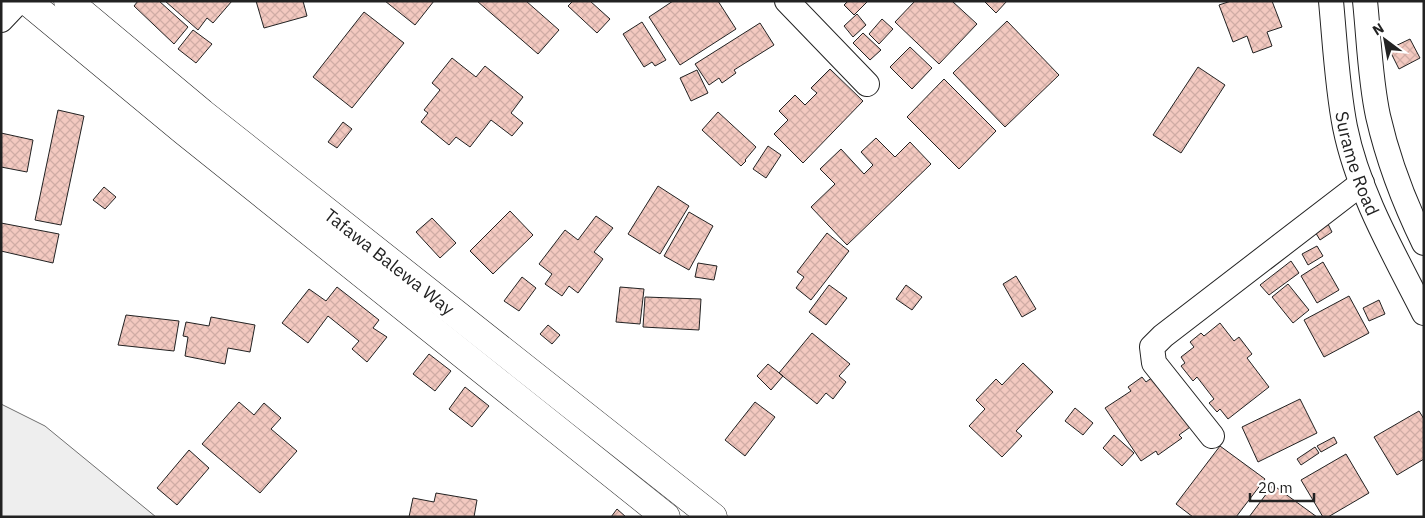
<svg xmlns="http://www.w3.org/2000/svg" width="1425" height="518" viewBox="0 0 1425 518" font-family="'IBM Plex Sans',sans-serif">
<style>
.green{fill:#eee;stroke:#6f6f6f}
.building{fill:url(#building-cross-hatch);stroke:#222}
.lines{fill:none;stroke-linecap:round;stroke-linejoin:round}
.minor-casing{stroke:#222;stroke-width:26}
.major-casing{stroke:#222;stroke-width:29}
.minor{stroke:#fff;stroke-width:24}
.major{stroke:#fff;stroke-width:28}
.labels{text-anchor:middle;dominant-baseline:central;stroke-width:4;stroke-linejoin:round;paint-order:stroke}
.street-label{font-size:18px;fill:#222;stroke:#fff}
</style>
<defs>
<pattern id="building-cross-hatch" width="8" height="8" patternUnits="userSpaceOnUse" patternTransform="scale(1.25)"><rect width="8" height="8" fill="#f3c9c0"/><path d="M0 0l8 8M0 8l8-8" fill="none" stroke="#d0aca5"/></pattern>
</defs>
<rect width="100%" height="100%" fill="#fff"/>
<!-- green -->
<path class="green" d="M 1,404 L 45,426 L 156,517 L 1,517 Z"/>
<!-- building -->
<path class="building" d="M 138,1 L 159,1 L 188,27 L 174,44 L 134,6 Z
M 165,1 L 232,1 L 213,23 L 207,18 L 198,30 Z
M 256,1 L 303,1 L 307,16 L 264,28 Z
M 385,1 L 434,1 L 415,25 Z
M 477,1 L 526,1 L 559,30 L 538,54 Z
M 573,1 L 590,1 L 610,19 L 597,33 L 568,6 Z
M 673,1 L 718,1 L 736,29 L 680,65 L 649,17 Z
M 848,1 L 868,1 L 854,15 L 844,5 Z
M 915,1 L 952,1 L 977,24 L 939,64 L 895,22 Z
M 984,1 L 1007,1 L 996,13 Z
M 1231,1 L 1272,1 L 1282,27 L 1267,32 L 1272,46 L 1253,53 L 1247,36 L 1233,42 L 1219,5 Z
M 364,12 L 404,43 L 352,108 L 313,77 Z
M 857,14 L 866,25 L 853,37 L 844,26 Z
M 882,19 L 893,29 L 879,44 L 869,34 Z
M 1007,21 L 1059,75 L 1005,127 L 953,73 Z
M 642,22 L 666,60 L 655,66 L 652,62 L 644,67 L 623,34 Z
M 760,23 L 774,45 L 734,70 L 736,73 L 722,83 L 719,78 L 709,85 L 695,64 Z
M 193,30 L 212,44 L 196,63 L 178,49 Z
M 863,33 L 881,50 L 870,60 L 853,43 Z
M 1410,39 L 1420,58 L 1399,69 L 1389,49 Z
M 910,47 L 932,68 L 912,89 L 890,67 Z
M 452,58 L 476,77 L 485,66 L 523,97 L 511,113 L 523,123 L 512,136 L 491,120 L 470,147 L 456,137 L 449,145 L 421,122 L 428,113 L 424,110 L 440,90 L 432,83 Z
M 1198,67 L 1225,85 L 1181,153 L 1153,135 Z
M 830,69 L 863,101 L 803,163 L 774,134 L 788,120 L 779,111 L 795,95 L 805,105 L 817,93 L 811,88 Z
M 697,70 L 708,93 L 691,101 L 680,78 Z
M 944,79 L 996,131 L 959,169 L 907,117 Z
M 58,110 L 84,116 L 61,225 L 35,220 Z
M 718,112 L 756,147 L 745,160 L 746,161 L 741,166 L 702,130 Z
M 343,122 L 352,129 L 337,148 L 328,142 Z
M 1,133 L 33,140 L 27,172 L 1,167 Z
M 876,138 L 895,157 L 910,142 L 931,164 L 847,245 L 811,207 L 835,184 L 820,169 L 841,149 L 864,174 L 873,165 L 861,152 Z
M 768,146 L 781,155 L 766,178 L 753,169 Z
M 658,186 L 689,206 L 660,254 L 628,234 Z
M 104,187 L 116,197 L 105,209 L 93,200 Z
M 510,211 L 533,235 L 493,274 L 470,251 Z
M 689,212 L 713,226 L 689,270 L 664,256 Z
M 596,216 L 613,228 L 594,252 L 603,259 L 578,293 L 569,286 L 562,296 L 545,284 L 552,274 L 539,264 L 565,230 L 578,240 Z
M 432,218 L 456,243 L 440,258 L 416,232 Z
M 1327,222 L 1332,232 L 1320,240 L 1314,230 Z
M 1,223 L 59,234 L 53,263 L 1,251 Z
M 827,233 L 849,251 L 811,300 L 796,288 L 804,277 L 797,272 Z
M 1317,246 L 1323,256 L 1308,265 L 1302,254 Z
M 1291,261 L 1299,273 L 1269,295 L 1260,285 Z
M 1323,262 L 1339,290 L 1317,303 L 1301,276 Z
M 698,263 L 717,266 L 714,280 L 695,277 Z
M 1016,276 L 1036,309 L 1022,317 L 1003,284 Z
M 522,277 L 536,288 L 519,311 L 504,301 Z
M 1288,284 L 1309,310 L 1293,323 L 1272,297 Z
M 829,285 L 847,298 L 826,325 L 809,312 Z
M 906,285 L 922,297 L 912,310 L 896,299 Z
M 337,287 L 379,320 L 373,328 L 387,337 L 367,362 L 352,349 L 359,341 L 328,316 L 308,343 L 282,323 L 309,289 L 326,301 Z
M 620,287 L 644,289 L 640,324 L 616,322 Z
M 1349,296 L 1369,333 L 1324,357 L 1304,320 Z
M 645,297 L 701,299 L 699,330 L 643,327 Z
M 1379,300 L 1385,314 L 1369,321 L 1363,308 Z
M 126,315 L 179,321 L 174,351 L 118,345 Z
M 211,317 L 255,325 L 250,352 L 228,348 L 225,364 L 185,356 L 188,337 L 183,336 L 186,322 L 209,326 Z
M 1220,323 L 1234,341 L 1239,337 L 1252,354 L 1247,358 L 1269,387 L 1228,419 L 1220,409 L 1217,412 L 1209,403 L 1214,399 L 1197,377 L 1193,381 L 1181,366 L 1185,363 L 1181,357 L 1194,347 L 1190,342 L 1201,333 L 1204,336 Z
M 548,325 L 560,335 L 552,344 L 540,334 Z
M 812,333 L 850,364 L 839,376 L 846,382 L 833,399 L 826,393 L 817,404 L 779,373 Z
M 429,354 L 451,371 L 435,391 L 413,374 Z
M 1023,363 L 1053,392 L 1016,431 L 1022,436 L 1002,457 L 969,426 L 985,409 L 976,400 L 996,379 L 1002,385 Z
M 768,364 L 783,376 L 771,390 L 757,376 Z
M 1157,374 L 1193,425 L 1179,435 L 1182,438 L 1158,455 L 1156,451 L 1141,461 L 1105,408 L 1131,391 L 1128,387 L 1142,377 L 1146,382 Z
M 465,387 L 489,406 L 472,427 L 449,409 Z
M 1300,399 L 1317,433 L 1258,462 L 1242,427 Z
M 239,402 L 254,415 L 264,403 L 281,418 L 271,429 L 297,451 L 260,493 L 202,444 Z
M 755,402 L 775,417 L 745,456 L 725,440 Z
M 1075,408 L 1093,423 L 1083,435 L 1065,421 Z
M 1419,411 L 1424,419 L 1424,459 L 1397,475 L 1374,437 Z
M 1114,435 L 1134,453 L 1122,466 L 1103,448 Z
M 1334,437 L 1337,443 L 1321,452 L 1317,446 Z
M 1220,446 L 1265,479 L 1236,517 L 1193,517 L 1176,504 Z
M 1315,447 L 1319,453 L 1301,465 L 1297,459 Z
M 189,450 L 209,468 L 177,505 L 157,488 Z
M 1346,454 L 1369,493 L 1328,517 L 1323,517 L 1301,480 Z
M 1273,485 L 1317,517 L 1249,517 Z
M 436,493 L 477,500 L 474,517 L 409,517 L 413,498 L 434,502 Z
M 617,509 L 626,517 L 611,517 Z"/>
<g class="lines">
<defs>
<g id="minor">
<path d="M 787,1 L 867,84"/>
<path id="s1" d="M 1331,1 C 1335,43 1337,86 1345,127 C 1358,192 1394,254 1424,313"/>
<path d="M 1365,1 C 1369,39 1370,79 1378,116 C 1388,160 1404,202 1424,243"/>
<path d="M 1,20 L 19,1"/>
<path d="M 1212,436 L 1154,363 L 1152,347 L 1163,336 L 1362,183"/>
</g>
<g id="major">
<path d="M 27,1 L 184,131 L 666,517"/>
<path id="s2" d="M 68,1 L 202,113 L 713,517"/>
</g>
</defs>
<!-- minor casing -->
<use href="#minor" class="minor-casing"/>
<!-- major casing -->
<use href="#major" class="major-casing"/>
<!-- minor -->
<use href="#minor" class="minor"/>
<!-- major -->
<use href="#major" class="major"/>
</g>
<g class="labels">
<!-- street labels -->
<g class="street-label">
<text stroke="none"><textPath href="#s1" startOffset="165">Surame Road</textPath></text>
<text stroke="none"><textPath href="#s2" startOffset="414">Tafawa Balewa Way</textPath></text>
</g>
</g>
<!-- border -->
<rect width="1425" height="518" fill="none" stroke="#222222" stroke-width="5"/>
<!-- north arrow -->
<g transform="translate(1385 40) rotate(328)" stroke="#ffffff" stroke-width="4" paint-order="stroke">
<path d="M0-4L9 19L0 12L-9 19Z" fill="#222222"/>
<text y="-8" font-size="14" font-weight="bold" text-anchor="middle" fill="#222222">N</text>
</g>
<!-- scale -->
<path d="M1250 493v8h64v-8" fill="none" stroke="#222222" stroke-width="2.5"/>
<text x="1258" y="493" font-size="15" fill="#222222" stroke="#ffffff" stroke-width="4" paint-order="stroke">20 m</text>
</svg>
